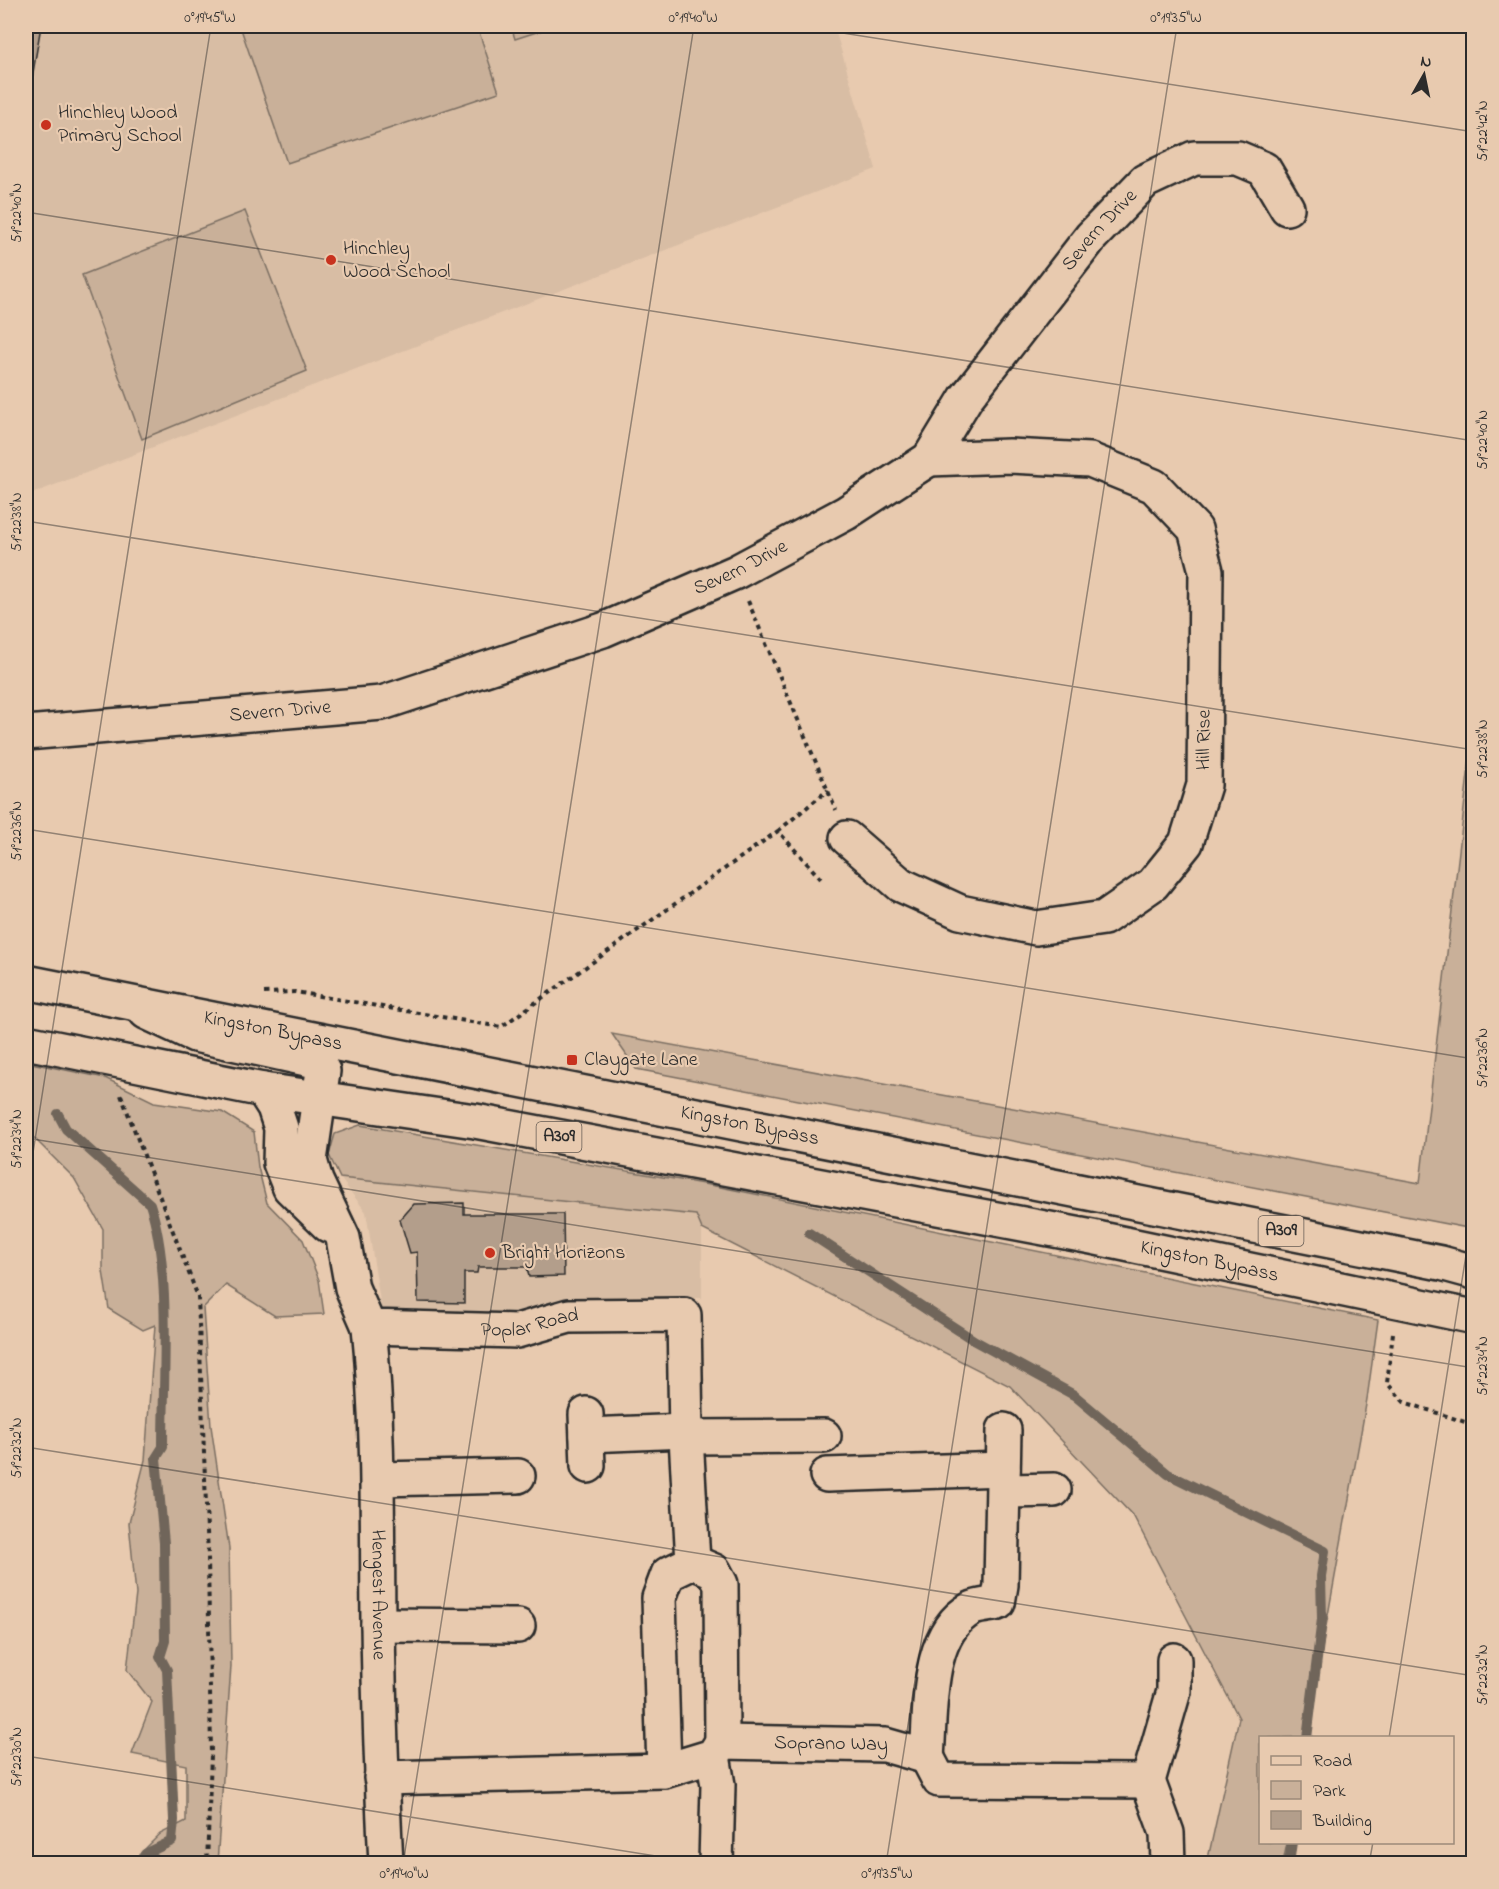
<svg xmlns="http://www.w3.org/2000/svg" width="1499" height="1889" viewBox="0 0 1499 1889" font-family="'Indie Flower',sans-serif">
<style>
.built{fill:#d8bda4}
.green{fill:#c9b099;stroke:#7a6e62;stroke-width:1.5}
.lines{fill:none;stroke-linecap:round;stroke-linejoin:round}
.stream{stroke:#6f655a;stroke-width:10}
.building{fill:#b39e8b;stroke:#2b2b2b;stroke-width:1.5}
.minor-casing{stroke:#2b2b2b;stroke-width:38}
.highway-casing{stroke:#2b2b2b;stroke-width:38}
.path{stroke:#2b2b2b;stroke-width:4;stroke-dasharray:4.5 4.5;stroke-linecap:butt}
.minor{stroke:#e8caaf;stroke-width:33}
.highway{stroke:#e8caaf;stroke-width:33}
.ticks{fill:none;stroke:#2b2b2b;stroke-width:1.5;stroke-opacity:0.45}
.poi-dot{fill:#c8321e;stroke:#e8caaf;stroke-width:2}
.labels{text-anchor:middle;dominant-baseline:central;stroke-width:4.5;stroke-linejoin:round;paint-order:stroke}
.shield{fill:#e8caaf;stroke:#645b53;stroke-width:1.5}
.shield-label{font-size:18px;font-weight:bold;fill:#2b2b2b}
.poi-label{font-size:20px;fill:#2b2b2b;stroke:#e8caaf;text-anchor:start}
.street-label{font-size:20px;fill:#2b2b2b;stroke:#e8caaf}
.neatline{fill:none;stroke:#2b2b2b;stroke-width:2}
.ticks-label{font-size:15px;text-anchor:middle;fill:#2b2b2b}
</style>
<rect width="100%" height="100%" fill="#e8caaf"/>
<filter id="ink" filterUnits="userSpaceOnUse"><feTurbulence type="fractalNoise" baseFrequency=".0167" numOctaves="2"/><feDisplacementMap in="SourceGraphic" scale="12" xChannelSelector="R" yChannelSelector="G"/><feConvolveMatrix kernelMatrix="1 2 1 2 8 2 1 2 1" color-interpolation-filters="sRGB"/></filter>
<g filter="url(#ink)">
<!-- built -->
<path class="built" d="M 26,26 L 834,26 L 876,169 L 26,496 Z
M 340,1178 L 696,1215 L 702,1229 L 702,1298 L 571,1298 L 522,1313 L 382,1314 L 366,1212 Z"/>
<!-- green -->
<path class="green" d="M 240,26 L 477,26 L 499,92 L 287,163 Z
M 511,26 L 555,26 L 515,39 Z
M 245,211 L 307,371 L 142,439 L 82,275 Z
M 1473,732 L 1473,1229 L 636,1069 L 612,1034 L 1420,1183 Z
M 26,1062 L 105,1078 L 154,1102 L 222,1112 L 254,1132 L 258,1167 L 267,1203 L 303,1240 L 319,1280 L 324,1314 L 275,1316 L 226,1285 L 203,1308 L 211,1426 L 229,1548 L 231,1666 L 217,1863 L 138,1863 L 136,1858 L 160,1834 L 186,1821 L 186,1765 L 132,1754 L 152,1702 L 127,1670 L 136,1594 L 129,1523 L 145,1460 L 155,1325 L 143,1330 L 109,1309 L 103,1271 L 103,1229 L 74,1178 L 26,1130 Z
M 360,1125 L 715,1186 L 1378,1320 L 1367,1399 L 1306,1737 L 1260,1738 L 1260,1842 L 1287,1843 L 1283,1863 L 1207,1863 L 1239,1718 L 1134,1517 L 1010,1386 L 702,1229 L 696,1215 L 340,1178 L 329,1155 L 335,1134 Z"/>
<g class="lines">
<!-- stream -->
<path class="stream" d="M 58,1114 L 66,1129 L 150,1204 C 172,1271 163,1375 163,1447 L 156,1458 L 164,1543 L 165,1641 L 160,1657 L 167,1670 L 174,1820 L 172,1841 L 145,1854 L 143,1864
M 809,1233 L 975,1341 L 1074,1395 L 1168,1474 L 1325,1551 L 1321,1576 L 1322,1619 L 1307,1738
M 1289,1864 L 1292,1842"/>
</g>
<!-- building -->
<path class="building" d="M 26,26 L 41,26 L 31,84 L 26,83 Z
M 464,1203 L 464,1214 L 563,1214 L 564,1276 L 529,1277 L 527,1267 L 478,1267 L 477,1273 L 464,1273 L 464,1303 L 418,1302 L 417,1252 L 410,1253 L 400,1220 L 414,1204 Z"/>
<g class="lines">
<defs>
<g id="minor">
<path id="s1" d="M 26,733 L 382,703 L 603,630 L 736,572 L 846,513 L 929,459 L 966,398 L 1091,237 L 1145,181 L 1194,158 L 1238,158 L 1264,169 L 1287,208"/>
<path id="s2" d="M 847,838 L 901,885 L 960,912 L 1036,928 L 1104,918 L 1153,884 L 1186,843 L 1204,785 L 1206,571 L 1195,529 L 1154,486 L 1090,460 L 1009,456 L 929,459"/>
<path id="s3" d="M 146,1012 L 195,1035 L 316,1061 L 323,1071 L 310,1160 L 316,1181 L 343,1238 L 352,1288 L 369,1327 L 517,1331 L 569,1316 L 684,1315 L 686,1437 L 693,1562 L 668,1574 L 659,1598 L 664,1771"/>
<path d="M 263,1090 L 274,1107 L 281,1128 L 280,1163 L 290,1188 L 328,1225"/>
<path id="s4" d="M 369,1327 C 379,1425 377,1524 378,1623 C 379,1703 382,1783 386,1864"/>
<path d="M 586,1414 L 588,1466"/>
<path d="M 587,1435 L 686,1431"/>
<path d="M 686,1437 L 824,1436"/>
<path d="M 827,1475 L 1003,1469"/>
<path d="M 378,1479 L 518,1476"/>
<path d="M 1004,1491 L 1054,1490"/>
<path d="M 693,1562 L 714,1571 L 721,1584 L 722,1742"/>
<path d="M 378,1625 L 518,1626"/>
<path d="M 713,1756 L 718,1785 L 716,1864"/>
<path d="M 927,1757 L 939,1780 L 1148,1781 L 1174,1691 L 1174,1660"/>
<path id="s5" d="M 381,1778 L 664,1771 L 713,1756 L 722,1742 L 885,1745 L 927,1757 C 931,1712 925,1634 971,1609 C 979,1605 990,1605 998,1603 L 1001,1585 L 1004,1430"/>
<path d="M 1148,1781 L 1167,1833 L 1168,1864"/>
</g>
<g id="highway">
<path id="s6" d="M 26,982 L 1441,1263 L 1474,1272"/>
<path id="s7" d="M 26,1042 L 263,1090 L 475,1121 L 1092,1237 L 1474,1317"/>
</g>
</defs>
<!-- minor casing -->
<use href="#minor" class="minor-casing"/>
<!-- highway casing -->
<use href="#highway" class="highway-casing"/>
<!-- path -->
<path class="path" d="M 748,601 L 836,810
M 778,831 L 828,790
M 264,993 L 295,992 L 501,1027 L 778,831 L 821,879
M 121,1095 L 198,1297 L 208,1557 L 211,1755 L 207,1864
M 1393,1333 L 1387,1383 L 1404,1402 L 1474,1425"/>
<!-- minor -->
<use href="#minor" class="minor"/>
<!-- highway -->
<use href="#highway" class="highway"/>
</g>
</g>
<!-- ticks -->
<path class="ticks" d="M 798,26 L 1474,132M 26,212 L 1474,441M 26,521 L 1474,750M 26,829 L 1474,1059M 26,1138 L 1474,1368M 26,1197 L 211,26M 26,1447 L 1474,1676M 1389,1738 L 1474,1205M 26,1756 L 706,1864M 403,1864 L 694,26M 886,1864 L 1177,26M 1369,1864 L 1373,1842"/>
<!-- markers -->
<g class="poi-dot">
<circle cx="46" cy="125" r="6"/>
<circle cx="331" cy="260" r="6"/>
<rect x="566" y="1054" width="12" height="12" rx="3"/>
<circle cx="490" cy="1253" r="6"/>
</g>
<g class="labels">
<!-- shield labels -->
<g class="shield">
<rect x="536.5" y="1122" width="45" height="30" rx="4.5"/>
<rect x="1258.5" y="1216" width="45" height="30" rx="4.5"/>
</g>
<g class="shield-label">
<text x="559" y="1137">A309</text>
<text x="1281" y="1231">A309</text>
</g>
<!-- poi labels -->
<g class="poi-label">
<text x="58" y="113">Hinchley Wood<tspan x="58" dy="23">Primary School</tspan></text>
<text x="343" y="249">Hinchley<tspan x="343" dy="23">Wood School</tspan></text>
<text x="584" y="1060">Claygate Lane</text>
<text x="502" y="1253">Bright Horizons</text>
</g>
<!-- street labels -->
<g class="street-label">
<text stroke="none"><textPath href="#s1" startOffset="1245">Severn Drive</textPath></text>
<text stroke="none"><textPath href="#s1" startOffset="741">Severn Drive</textPath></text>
<text stroke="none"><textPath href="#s1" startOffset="255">Severn Drive</textPath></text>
<text stroke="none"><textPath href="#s2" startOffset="501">Hill Rise</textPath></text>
<text stroke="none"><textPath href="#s6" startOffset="252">Kingston Bypass</textPath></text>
<text stroke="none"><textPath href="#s6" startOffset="738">Kingston Bypass</textPath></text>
<text stroke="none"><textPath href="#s7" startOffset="1204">Kingston Bypass</textPath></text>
<text stroke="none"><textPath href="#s3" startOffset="620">Poplar Road</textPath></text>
<text stroke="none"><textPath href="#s4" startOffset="268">Hengest Avenue</textPath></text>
<text stroke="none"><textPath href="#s5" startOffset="460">Soprano Way</textPath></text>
</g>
</g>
<!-- margin -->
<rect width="1499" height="1889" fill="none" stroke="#e8caaf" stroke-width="66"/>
<!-- legend -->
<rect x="1259" y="1736" width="195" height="108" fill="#e8caaf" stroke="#9c8a7a" stroke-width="1.5"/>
<rect x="1271" y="1756" width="30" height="9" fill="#e8caaf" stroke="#9c8a7a" stroke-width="1.5"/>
<text x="1313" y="1766" font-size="18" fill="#2b2b2b">Road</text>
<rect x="1271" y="1781" width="30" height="18" fill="#c9b099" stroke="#9c8a7a" stroke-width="1.5"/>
<text x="1313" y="1796" font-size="18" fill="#2b2b2b">Park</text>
<rect x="1271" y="1811" width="30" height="18" fill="#b39e8b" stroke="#9c8a7a" stroke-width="1.5"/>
<text x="1313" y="1826" font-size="18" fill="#2b2b2b">Building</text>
<!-- north arrow -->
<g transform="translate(1424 75) rotate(9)" stroke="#e8caaf" stroke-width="4.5" paint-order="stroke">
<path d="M0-4.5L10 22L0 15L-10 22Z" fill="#2b2b2b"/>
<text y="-9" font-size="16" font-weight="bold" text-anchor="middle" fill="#2b2b2b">N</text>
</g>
<rect x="33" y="33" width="1433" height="1823" class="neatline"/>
<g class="ticks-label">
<text x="210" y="22">0°19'45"W</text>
<text x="693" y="22">0°19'40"W</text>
<text x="1176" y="22">0°19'35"W</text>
<text transform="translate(1482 131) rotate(-90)" y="5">51°22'42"N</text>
<text transform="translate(16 213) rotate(-90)" y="5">51°22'40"N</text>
<text transform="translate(1482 440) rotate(-90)" y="5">51°22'40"N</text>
<text transform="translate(16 522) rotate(-90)" y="5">51°22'38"N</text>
<text transform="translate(1482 749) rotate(-90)" y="5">51°22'38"N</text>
<text transform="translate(16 831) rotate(-90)" y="5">51°22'36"N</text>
<text transform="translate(1482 1058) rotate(-90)" y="5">51°22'36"N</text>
<text transform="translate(16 1139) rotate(-90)" y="5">51°22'34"N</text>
<text transform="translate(1482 1366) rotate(-90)" y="5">51°22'34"N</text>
<text transform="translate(16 1448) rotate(-90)" y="5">51°22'32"N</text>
<text transform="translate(1482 1675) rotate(-90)" y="5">51°22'32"N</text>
<text transform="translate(16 1757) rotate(-90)" y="5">51°22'30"N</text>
<text x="404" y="1878">0°19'40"W</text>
<text x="887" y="1878">0°19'35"W</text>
</g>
</svg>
